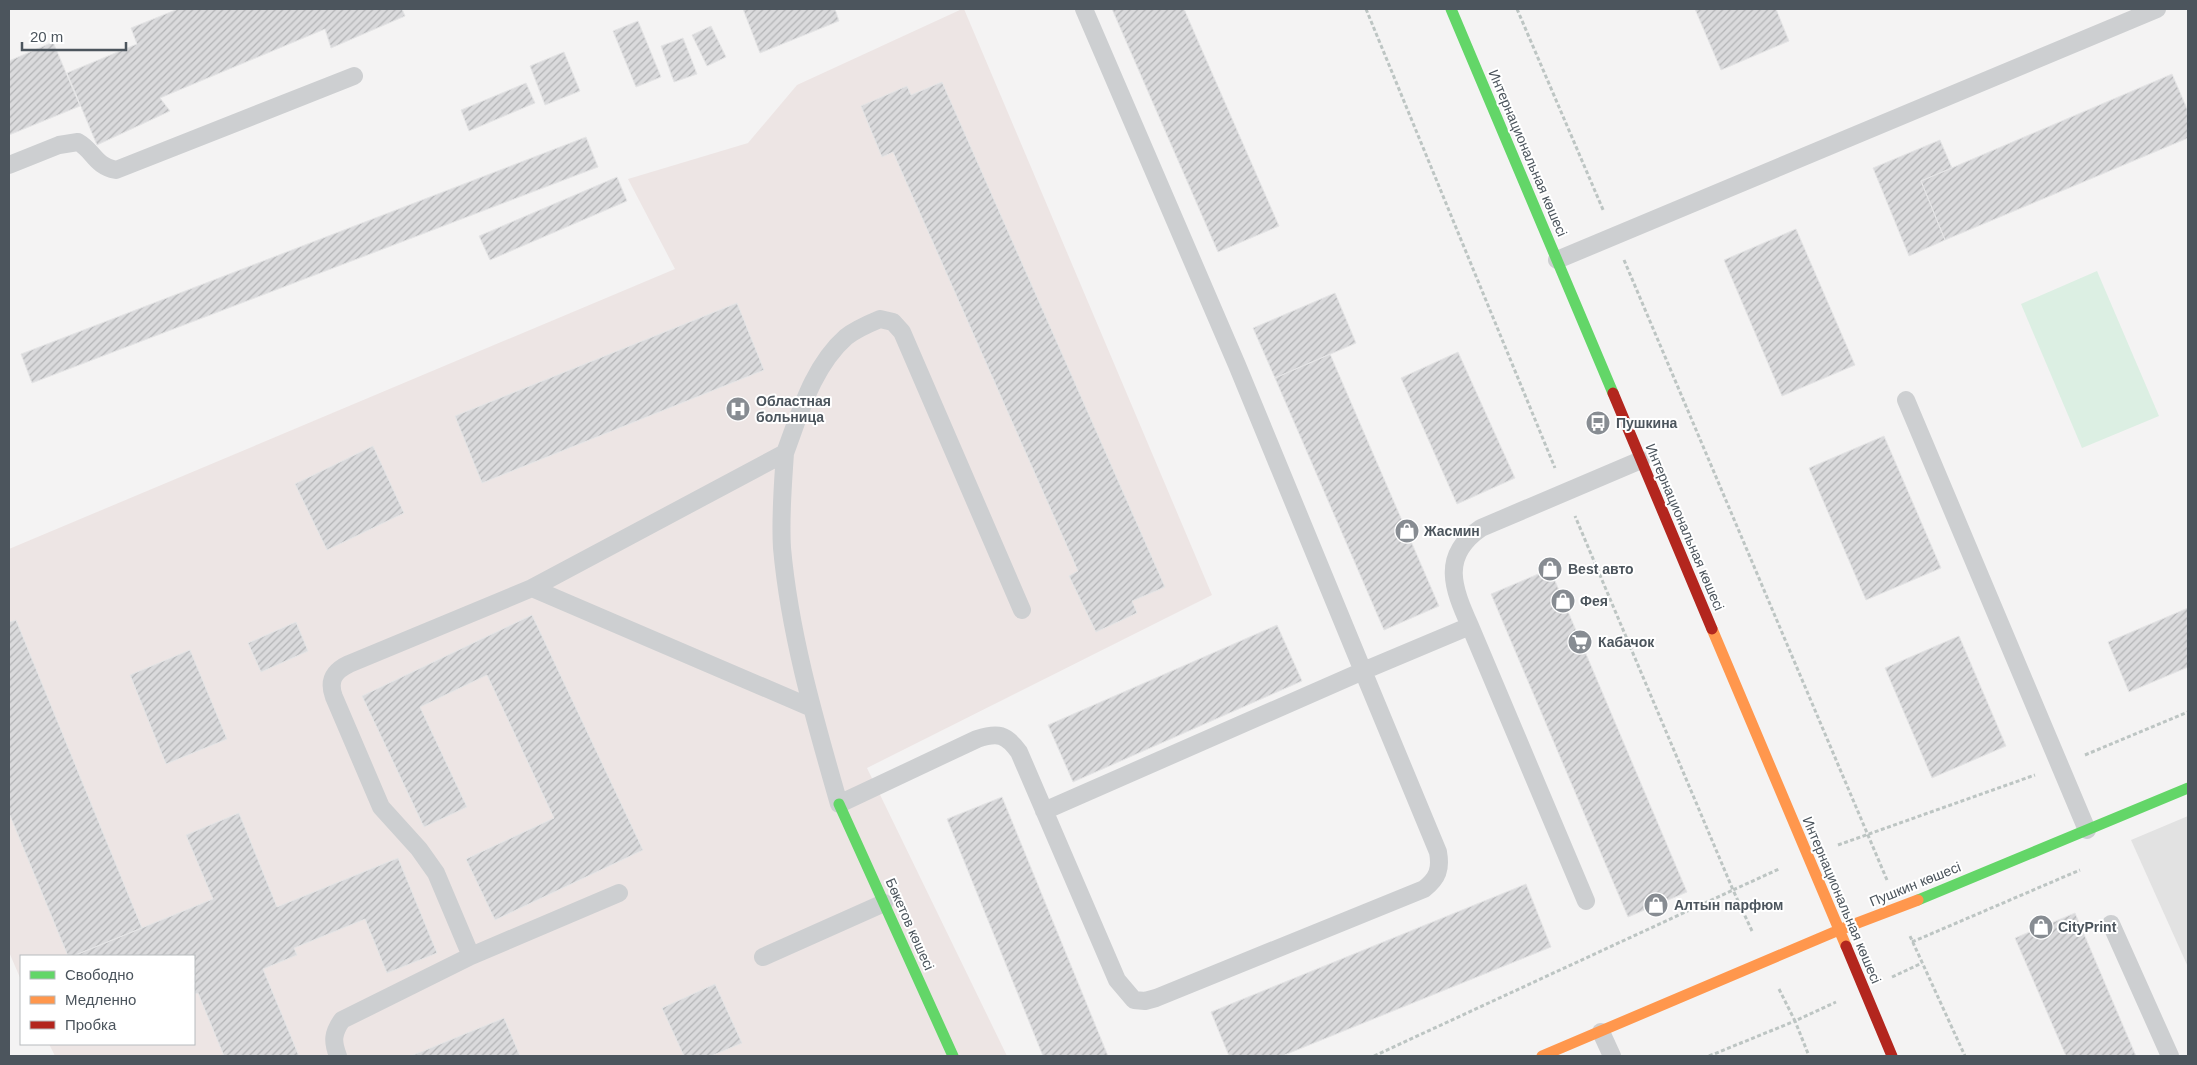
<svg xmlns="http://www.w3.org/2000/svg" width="2197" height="1065" viewBox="0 0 2197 1065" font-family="Arial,sans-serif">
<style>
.education{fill:#e2e2e2}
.medical{fill:#ede5e4}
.grass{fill:#dcefe3}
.building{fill:url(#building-hatch);stroke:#e5e5e6}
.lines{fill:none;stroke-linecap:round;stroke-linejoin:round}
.path{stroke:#bdc5c3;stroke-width:3;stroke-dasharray:4 2.5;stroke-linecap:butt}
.lane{stroke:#cdcfd1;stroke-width:18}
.fast{stroke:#63d668;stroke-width:11}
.slow{stroke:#ff974d;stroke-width:11}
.jam{stroke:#b3261e;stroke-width:11}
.labels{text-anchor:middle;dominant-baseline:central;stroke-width:4;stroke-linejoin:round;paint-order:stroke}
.street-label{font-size:14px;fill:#4c555d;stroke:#fff}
.poi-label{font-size:14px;font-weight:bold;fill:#4c555d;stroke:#fff;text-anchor:start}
</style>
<defs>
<pattern id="building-hatch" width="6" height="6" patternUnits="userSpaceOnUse" patternTransform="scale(1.25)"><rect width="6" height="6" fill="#dadadc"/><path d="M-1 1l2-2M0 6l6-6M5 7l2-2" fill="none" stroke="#b3b4b6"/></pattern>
</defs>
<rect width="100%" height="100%" fill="#f4f3f3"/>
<!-- education -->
<path class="education" d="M 2188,816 L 2188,967 L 2131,840 Z"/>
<!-- medical -->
<path class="medical" d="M 962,9 L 964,9 L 1212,595 L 867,768 L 1007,1056 L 55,1056 L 49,1044 L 194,1044 L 194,956 L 21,956 L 21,980 L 9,952 L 9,549 L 675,269 L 628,179 L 748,143 L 797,85 Z"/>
<!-- grass -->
<path class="grass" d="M 2097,271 L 2159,416 L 2082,448 L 2021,304 Z"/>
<!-- building -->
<path class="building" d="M 178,9 L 402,9 L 405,16 L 331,48 L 325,29 L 160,98 L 170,111 L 97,145 L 67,73 L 137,44 L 131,28 Z
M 743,9 L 835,9 L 839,21 L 760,53 Z
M 1112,9 L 1184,9 L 1279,226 L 1218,252 Z
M 1695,9 L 1776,9 L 1789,41 L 1721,70 Z
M 638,21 L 661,77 L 636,87 L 613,31 Z
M 711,26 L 726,57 L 707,66 L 692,35 Z
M 683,38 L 697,74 L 674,82 L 661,46 Z
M 53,42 L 80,106 L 9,135 L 9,61 Z
M 564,52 L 580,91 L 545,105 L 530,66 Z
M 2172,74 L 2188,111 L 2188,138 L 1945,240 L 1921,181 Z
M 942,82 L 1165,587 L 1132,601 L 1137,613 L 1096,632 L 1069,576 L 1078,571 L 893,152 L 882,157 L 861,106 L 907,86 L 911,95 Z
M 526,83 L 535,103 L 469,131 L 461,110 Z
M 586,137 L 598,167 L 32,383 L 21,354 Z
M 1940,140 L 1952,168 L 1921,181 L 1945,240 L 1909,256 L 1873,168 Z
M 617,177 L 627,201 L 490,260 L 479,236 Z
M 1796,229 L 1855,365 L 1782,396 L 1724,260 Z
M 1335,293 L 1356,343 L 1275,378 L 1253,328 Z
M 737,303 L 764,370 L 482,483 L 455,416 Z
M 1458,352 L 1515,478 L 1457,504 L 1401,378 Z
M 1330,354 L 1439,606 L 1384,630 L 1275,378 Z
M 1884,436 L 1941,568 L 1866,600 L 1809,468 Z
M 373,446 L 404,513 L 327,550 L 295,484 Z
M 1550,569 L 1687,892 L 1628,917 L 1491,594 Z
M 2188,608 L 2188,667 L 2129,692 L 2108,642 Z
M 532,615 L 643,850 L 495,920 L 466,859 L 554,818 L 487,675 L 420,707 L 467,807 L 424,827 L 362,696 Z
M 16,620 L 142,928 L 73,956 L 68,956 L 9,813 L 9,622 Z
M 296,622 L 308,651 L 261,672 L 248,643 Z
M 1277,625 L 1302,681 L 1073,782 L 1048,725 Z
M 1959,636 L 2006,746 L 1932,778 L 1885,668 Z
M 190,650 L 227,739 L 166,764 L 130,675 Z
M 1002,797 L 1108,1056 L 1043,1056 L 947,819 Z
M 239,813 L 277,907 L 398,858 L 437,953 L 387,973 L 365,919 L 294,948 L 297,955 L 263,969 L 299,1056 L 224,1056 L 198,993 L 194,994 L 194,956 L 73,956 L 213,899 L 186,835 Z
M 1526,884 L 1551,947 L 1282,1056 L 1229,1056 L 1211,1012 Z
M 2075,913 L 2136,1056 L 2066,1056 L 2015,938 Z
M 715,984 L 742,1043 L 711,1056 L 684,1056 L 662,1008 Z
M 504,1018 L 520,1056 L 411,1056 Z"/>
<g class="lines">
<!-- path -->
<path class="path" d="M 1366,9 L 1555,468
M 1517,9 L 1604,212
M 1624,260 L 1887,880
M 2085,755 L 2188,712
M 1838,845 L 2035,775
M 1752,931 L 1733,890 L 1779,869
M 1910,936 L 1965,1056
M 1912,942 L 2080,870
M 1892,977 L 1922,963
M 1779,989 L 1795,1021 L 1836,1002
M 1374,1056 L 1733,890 L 1575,516
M 1709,1056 L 1795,1021 L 1809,1056"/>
<!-- lane -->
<path class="lane" d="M 1084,9 L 1237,365 L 1363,671 L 1470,626 C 1453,588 1440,556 1481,528 L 1641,460
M 9,165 L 59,145 L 78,142 C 94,151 95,166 116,170 L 354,76
M 1557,260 L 2157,9
M 1906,400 L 2087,830
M 785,453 C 800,413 813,366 846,337 C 856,329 868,324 880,319 L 893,322 L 902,332 L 1022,610
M 1470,626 L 1586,901
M 812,708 L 532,588 L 785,453 C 783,484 780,516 782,548 C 790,636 815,720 839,804 L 977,739 C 998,732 1006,734 1019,752 L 1117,980 L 1134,1000 L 1145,1001 L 1156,998 L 1424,889 C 1438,878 1441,869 1438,852 L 1363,671 L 1044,811
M 2111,924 L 2170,1056
M 471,956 L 619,893
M 763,957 L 884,903
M 1601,1032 L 1612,1056
M 338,1056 C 332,1041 333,1033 342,1020 L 471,956 L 436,873 L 419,849 L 381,807 L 334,697 C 328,681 334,671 349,664 L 532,588"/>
<!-- fast -->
<path class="fast" d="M 1451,9 L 1613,393
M 839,804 L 953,1056
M 1918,900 L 2188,788"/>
<!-- slow -->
<path class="slow" d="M 1712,629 L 1846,946
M 1542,1056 L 1839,930 L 1918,900"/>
<!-- jam -->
<path class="jam" d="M 1613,393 L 1712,629
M 1846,946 L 1892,1056"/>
</g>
<!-- icons -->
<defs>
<symbol id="hospital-disc" viewBox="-11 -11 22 22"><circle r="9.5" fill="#878c92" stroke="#fff"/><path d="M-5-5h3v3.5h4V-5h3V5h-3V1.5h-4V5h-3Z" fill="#fff"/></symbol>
<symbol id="bus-disc" viewBox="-11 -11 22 22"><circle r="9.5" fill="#878c92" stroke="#fff"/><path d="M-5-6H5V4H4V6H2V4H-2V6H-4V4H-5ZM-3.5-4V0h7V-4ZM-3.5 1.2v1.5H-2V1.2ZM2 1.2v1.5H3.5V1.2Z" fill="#fff"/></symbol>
<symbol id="shop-disc" viewBox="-11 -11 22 22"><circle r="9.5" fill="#878c92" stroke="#fff"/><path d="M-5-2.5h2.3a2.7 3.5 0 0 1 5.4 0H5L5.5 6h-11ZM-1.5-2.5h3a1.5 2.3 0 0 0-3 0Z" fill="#fff"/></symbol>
<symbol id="supermarket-disc" viewBox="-11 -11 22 22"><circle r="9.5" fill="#878c92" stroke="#fff"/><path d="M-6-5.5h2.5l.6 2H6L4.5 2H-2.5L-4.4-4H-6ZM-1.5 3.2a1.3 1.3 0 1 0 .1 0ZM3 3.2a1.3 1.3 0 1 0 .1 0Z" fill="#fff"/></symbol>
</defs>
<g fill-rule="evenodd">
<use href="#hospital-disc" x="724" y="395" width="28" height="28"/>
<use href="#bus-disc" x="1584" y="409" width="28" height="28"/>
<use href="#shop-disc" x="1393" y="517" width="28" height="28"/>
<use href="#shop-disc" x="1536" y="555" width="28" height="28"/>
<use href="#shop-disc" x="1549" y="587" width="28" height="28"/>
<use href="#supermarket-disc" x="1566" y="628" width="28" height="28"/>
<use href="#shop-disc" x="1642" y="891" width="28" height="28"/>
<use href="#shop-disc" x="2027" y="913" width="28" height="28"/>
</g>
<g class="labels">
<!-- street labels -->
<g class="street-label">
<text transform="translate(1528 153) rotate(67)">Интернациональная көшесі</text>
<text transform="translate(1685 527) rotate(67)">Интернациональная көшесі</text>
<text transform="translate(1915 884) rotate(-22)">Пушкин көшесі</text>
<text transform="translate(1842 900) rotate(67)">Интернациональная көшесі</text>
<text transform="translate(910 924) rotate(66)">Бөкетов көшесі</text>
</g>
<!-- poi labels -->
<g class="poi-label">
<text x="756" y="401">Областная<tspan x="756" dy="16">больница</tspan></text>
<text x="1616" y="423">Пушкина</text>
<text x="1424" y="531">Жасмин</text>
<text x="1568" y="569">Best авто</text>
<text x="1580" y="601">Фея</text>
<text x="1598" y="642">Кабачок</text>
<text x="1674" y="905">Алтын парфюм</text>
<text x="2058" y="927">CityPrint</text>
</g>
</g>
<!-- border -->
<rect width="2197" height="1065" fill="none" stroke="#4c555d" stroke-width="20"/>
<!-- legend -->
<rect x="20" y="955" width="175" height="90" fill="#ffffff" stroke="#b7bbbe"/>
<rect x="30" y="971" width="25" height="8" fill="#63d668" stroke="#b7bbbe"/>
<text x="65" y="980" font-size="15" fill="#4c555d">Свободно</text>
<rect x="30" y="996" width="25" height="8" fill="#ff974d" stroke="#b7bbbe"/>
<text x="65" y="1005" font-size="15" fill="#4c555d">Медленно</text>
<rect x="30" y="1021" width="25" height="8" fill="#b3261e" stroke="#b7bbbe"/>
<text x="65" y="1030" font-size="15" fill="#4c555d">Пробка</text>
<!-- scale -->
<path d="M22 42v8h104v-8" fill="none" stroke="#4c555d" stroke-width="2.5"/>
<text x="30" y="42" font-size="15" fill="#4c555d" stroke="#ffffff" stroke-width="4" paint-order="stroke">20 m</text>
</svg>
